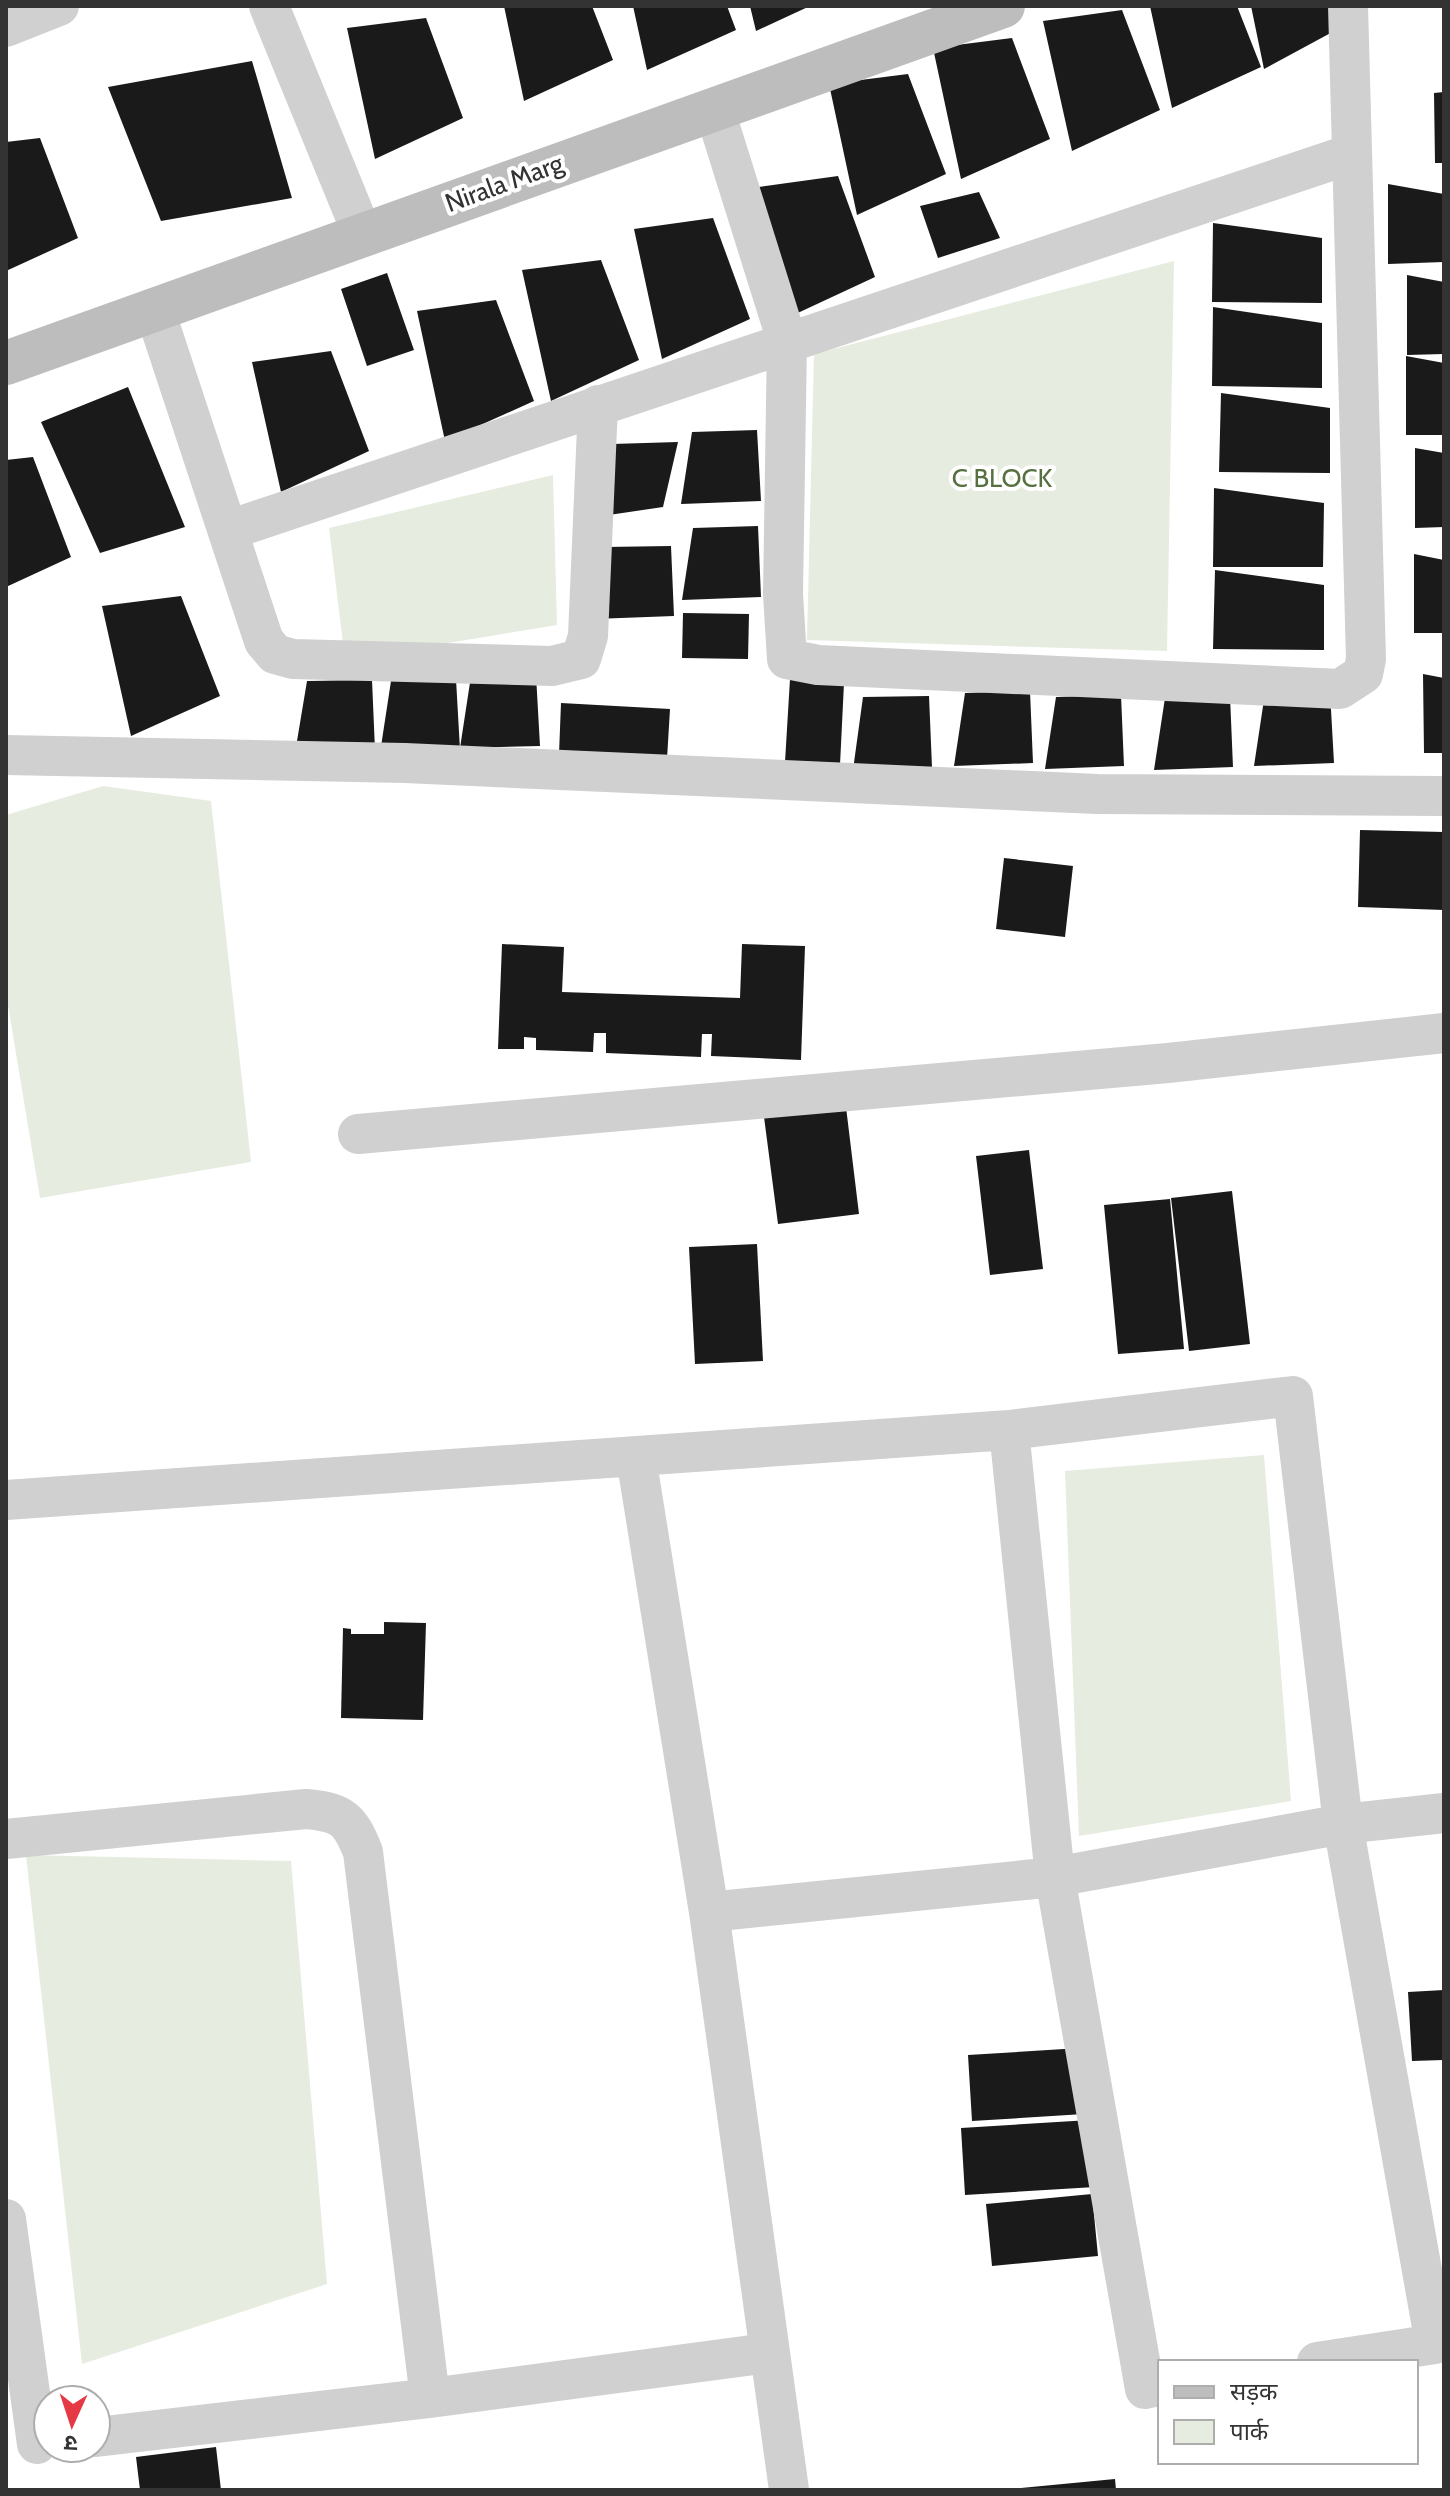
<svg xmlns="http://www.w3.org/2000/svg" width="1450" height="2496" viewBox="0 0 1450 2496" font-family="Cabin,'Noto Sans Devanagari',sans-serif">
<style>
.green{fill:#e6ecdf}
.building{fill:#1a1a1a}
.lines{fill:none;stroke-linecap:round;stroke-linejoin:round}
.street{stroke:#d0d0d0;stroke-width:40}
.secondary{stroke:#bdbdbd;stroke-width:44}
.labels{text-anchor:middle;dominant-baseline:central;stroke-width:8;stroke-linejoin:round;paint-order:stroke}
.street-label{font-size:26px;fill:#333;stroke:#fff}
.park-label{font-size:26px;fill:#56703f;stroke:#fff}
</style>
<rect width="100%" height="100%" fill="#fff"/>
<!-- green -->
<path class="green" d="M 1174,261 L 1167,651 L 807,640 L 814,354 Z
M 553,475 L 557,625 L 345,660 L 329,528 Z
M 103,786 L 211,801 L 251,1162 L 40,1198 L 6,993 L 6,815 Z
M 1264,1455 L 1291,1801 L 1079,1836 L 1065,1471 Z
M 26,1855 L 291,1861 L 327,2284 L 82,2364 Z"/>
<!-- building -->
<path class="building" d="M 504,6 L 592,6 L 613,60 L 524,101 Z
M 633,6 L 727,6 L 736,30 L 647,70 Z
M 750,6 L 810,6 L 756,31 Z
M 1150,6 L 1237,6 L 1261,67 L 1172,108 Z
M 1251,6 L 1333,6 L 1338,29 L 1264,69 Z
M 1122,10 L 1160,110 L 1072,151 L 1043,21 Z
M 426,18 L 463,118 L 375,159 L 347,28 Z
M 1012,38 L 1050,139 L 961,179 L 933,48 Z
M 252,61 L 292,198 L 161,221 L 108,87 Z
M 908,74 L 946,174 L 857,215 L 829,84 Z
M 1444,92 L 1444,163 L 1435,163 L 1434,93 Z
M 40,138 L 78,238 L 6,271 L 6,142 Z
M 838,176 L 875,277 L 787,318 L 759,187 Z
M 1388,184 L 1444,194 L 1444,262 L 1388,264 Z
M 979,192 L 1000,238 L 938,258 L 920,206 Z
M 713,218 L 750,319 L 662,359 L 634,229 Z
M 1213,223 L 1322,238 L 1322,303 L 1212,302 Z
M 601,260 L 639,360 L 551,401 L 522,270 Z
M 387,273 L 414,350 L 367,366 L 341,289 Z
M 1407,275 L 1444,282 L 1444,354 L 1407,355 Z
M 496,300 L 534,401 L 445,441 L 417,311 Z
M 1213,307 L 1322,323 L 1322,388 L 1212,386 Z
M 331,351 L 369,451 L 281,492 L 252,362 Z
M 1406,356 L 1444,363 L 1444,435 L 1406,435 Z
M 128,387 L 185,527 L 100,553 L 41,422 Z
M 1221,393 L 1330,408 L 1330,473 L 1219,472 Z
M 757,430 L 761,501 L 681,504 L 692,432 Z
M 678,442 L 663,507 L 602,516 L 612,444 Z
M 1415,448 L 1444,453 L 1444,527 L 1415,528 Z
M 33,457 L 71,557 L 6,587 L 6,460 Z
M 1214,488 L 1324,503 L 1323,567 L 1213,567 Z
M 758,526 L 761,597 L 682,600 L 693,528 Z
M 671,546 L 674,616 L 594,619 L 605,547 Z
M 1414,554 L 1444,560 L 1444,633 L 1414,633 Z
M 1215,570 L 1324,585 L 1324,650 L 1213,649 Z
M 181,596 L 220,696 L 131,736 L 102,606 Z
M 683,613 L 749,614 L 748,659 L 682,658 Z
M 1423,674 L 1444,678 L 1444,753 L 1424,753 Z
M 536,675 L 540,746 L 460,748 L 471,676 Z
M 456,679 L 460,750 L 380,753 L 391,681 Z
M 790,679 L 844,683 L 840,765 L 785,762 Z
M 372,680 L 375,750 L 295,753 L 307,681 Z
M 1030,691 L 1033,763 L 954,766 L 965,693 Z
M 1330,692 L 1334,763 L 1254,766 L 1265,693 Z
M 1121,695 L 1124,766 L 1045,769 L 1056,697 Z
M 929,696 L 932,767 L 853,770 L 863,697 Z
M 1230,696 L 1233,767 L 1154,770 L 1165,698 Z
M 561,703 L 670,709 L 667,759 L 559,754 Z
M 1360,830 L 1444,832 L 1444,910 L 1358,907 Z
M 1004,858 L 1073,866 L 1065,937 L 996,929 Z
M 502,944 L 564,947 L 562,992 L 740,998 L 742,944 L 805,946 L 801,1060 L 711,1056 L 712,1034 L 702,1034 L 701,1057 L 606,1053 L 606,1033 L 594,1033 L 593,1052 L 536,1050 L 536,1038 L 524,1037 L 524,1049 L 498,1049 Z
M 846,1107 L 859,1214 L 778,1224 L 764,1117 Z
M 1029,1150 L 1043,1269 L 990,1275 L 976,1156 Z
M 1232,1191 L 1250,1344 L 1189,1351 L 1171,1198 Z
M 1170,1199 L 1184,1349 L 1118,1354 L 1104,1205 Z
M 757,1244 L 763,1361 L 695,1364 L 689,1247 Z
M 384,1622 L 426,1623 L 423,1720 L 341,1718 L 343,1628 L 351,1629 L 351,1634 L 384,1634 Z
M 1444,1990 L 1444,2060 L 1412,2061 L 1408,1992 Z
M 1080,2048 L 1084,2114 L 972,2121 L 968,2055 Z
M 1090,2120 L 1095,2187 L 965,2195 L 961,2128 Z
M 1092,2194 L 1098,2256 L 992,2266 L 986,2204 Z
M 216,2447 L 221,2490 L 140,2490 L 136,2457 Z
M 1115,2479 L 1116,2490 L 1021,2490 L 1021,2488 Z"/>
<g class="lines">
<!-- street -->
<path class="street" d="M 269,6 L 362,233
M 6,27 L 59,6
M 714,108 L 787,341 L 783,594 L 787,659 L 818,665 L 1340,689 L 1363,674 L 1366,659 L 1348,6
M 154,308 L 264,641 L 275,654 L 293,659 L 552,666 L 581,659 L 588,636 L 598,405
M 229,530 L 1351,154
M 6,755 L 405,763 L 1097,794 L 1444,796
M 358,1134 L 1168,1063 L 1444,1033
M 1009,1430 L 1055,1877 L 1145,2389 L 1160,2386
M 636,1457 L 709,1912 L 789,2490
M 6,1500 L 1009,1430 L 1293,1396 L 1343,1824 L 1435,2344 L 1317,2362
M 6,1839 L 306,1809 C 342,1812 350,1819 363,1852 L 430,2398
M 709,1912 L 1055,1877 L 1343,1824 L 1444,1813
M 6,2219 L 37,2444
M 96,2437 L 430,2398 L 768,2353"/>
<!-- secondary -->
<path class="secondary" d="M 6,363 L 1003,6"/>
</g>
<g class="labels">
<!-- street labels -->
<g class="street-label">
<text transform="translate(504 183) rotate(-20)">Nirala Marg</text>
</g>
<!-- park labels -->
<g class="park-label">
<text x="1002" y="478">C BLOCK</text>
</g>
</g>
<!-- border -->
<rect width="1450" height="2496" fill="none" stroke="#333333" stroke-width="16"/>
<!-- legend -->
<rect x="1158" y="2360" width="260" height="104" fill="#ffffff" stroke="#adadad" stroke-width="2"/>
<rect x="1174" y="2386" width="40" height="12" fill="#bdbdbd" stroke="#adadad" stroke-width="2"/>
<text x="1230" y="2400" font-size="24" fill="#333333">सड़क</text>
<rect x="1174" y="2420" width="40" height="24" fill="#e6ecdf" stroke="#adadad" stroke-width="2"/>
<text x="1230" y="2440" font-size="24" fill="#333333">पार्क</text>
<!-- north arrow -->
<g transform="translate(72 2424) rotate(183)"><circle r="38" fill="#ffffff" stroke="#adadad" stroke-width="2"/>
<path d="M0-6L14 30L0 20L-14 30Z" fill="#e63946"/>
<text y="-12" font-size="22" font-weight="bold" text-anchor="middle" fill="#333333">उ</text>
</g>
</svg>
